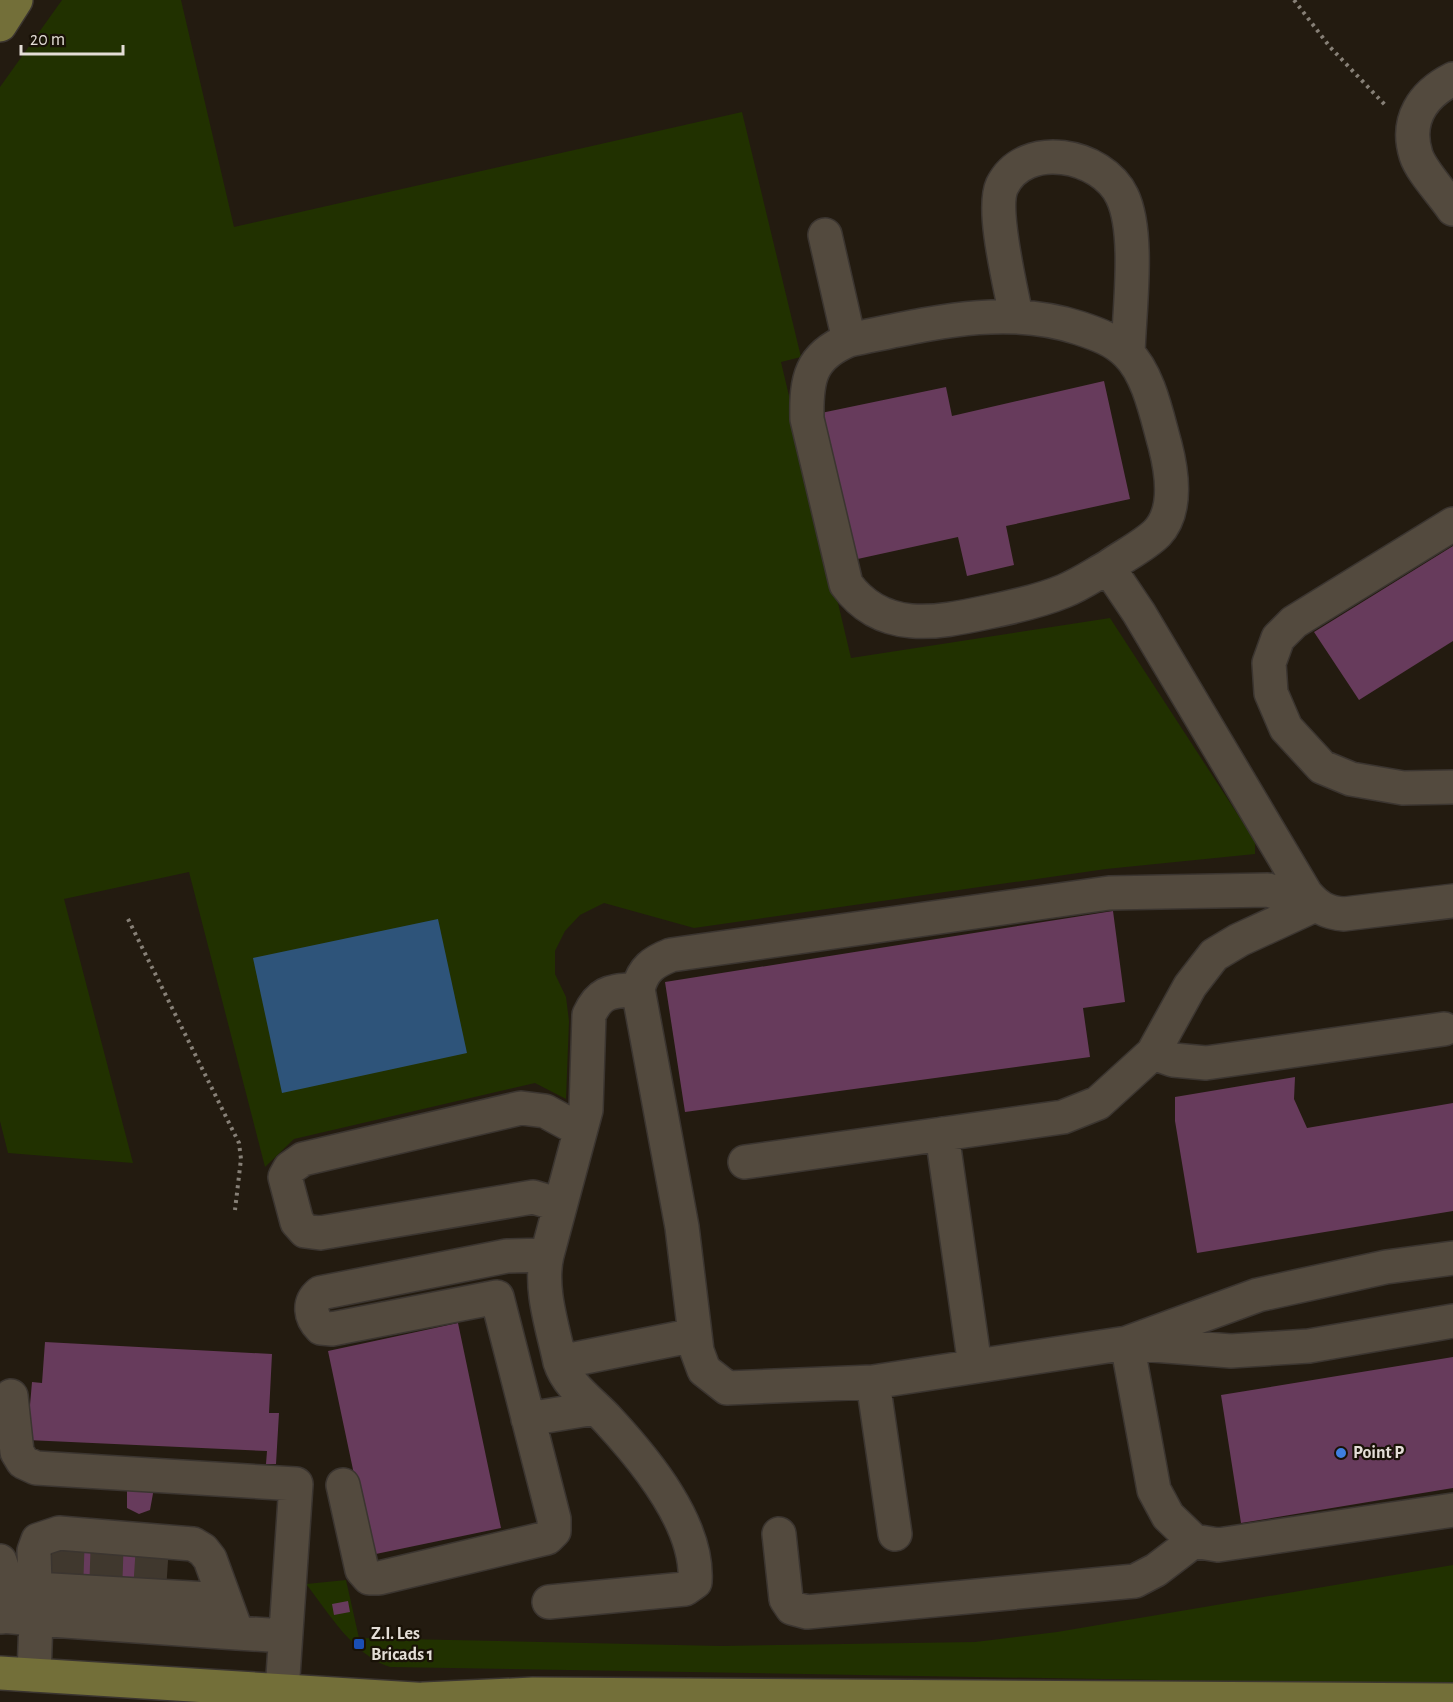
<svg xmlns="http://www.w3.org/2000/svg" width="1453" height="1702" viewBox="0 0 1453 1702" font-family="'Alegreya Sans',sans-serif">
<style>
.green{fill:#213100}
.water{fill:#2e547a}
.building{fill:#673b5c}
.lines{fill:none;stroke-linecap:round;stroke-linejoin:round}
.minor-tunnel{stroke:#40382e;stroke-width:33;stroke-dasharray:33 16;stroke-linecap:butt}
.minor-casing{stroke:#3b3530;stroke-width:36}
.major-casing{stroke:#3b3530;stroke-width:36}
.path{stroke:#878077;stroke-width:4;stroke-dasharray:3 4.5;stroke-linecap:butt}
.minor{stroke:#534a3e;stroke-width:33}
.major{stroke:#736f39;stroke-width:33}
.shop-dot{fill:#3f7fe0;stroke:#191207;stroke-width:2}
.transit-dot{fill:#1a4fb4;stroke:#191207;stroke-width:2}
.labels{text-anchor:middle;dominant-baseline:central;stroke-width:4.5;stroke-linejoin:round;paint-order:stroke}
.poi-label{font-size:18px;font-weight:bold;fill:#e3ddd6;stroke:#191207;text-anchor:start}
</style>
<rect width="100%" height="100%" fill="#231b10"/>
<!-- green -->
<path class="green" d="M 62,0 L 181,0 L 234,227 L 742,112 L 801,357 L 781,362 L 851,658 L 1110,618 L 1255,841 L 1255,854 L 1106,869 L 694,928 L 604,903 L 580,915 L 565,931 L 555,951 L 555,974 L 566,997 L 569,1021 L 566,1099 L 535,1083 L 294,1139 L 265,1167 L 189,872 L 64,899 L 133,1163 L 8,1153 L 0,1121 L 0,87 Z
M 1453,1565 L 1453,1685 L 390,1667 C 353,1655 329,1613 306,1584 L 346,1580 L 359,1638 L 721,1646 L 975,1642 L 1057,1632 Z"/>
<!-- water -->
<path class="water" d="M 438,919 L 467,1053 L 282,1093 L 253,958 Z"/>
<!-- building -->
<path class="building" d="M 1104,381 L 1130,499 L 1006,526 L 1014,565 L 967,576 L 958,537 L 853,560 L 821,413 L 946,387 L 952,416 Z
M 1453,546 L 1453,641 L 1359,700 L 1314,632 Z
M 1113,911 L 1125,1002 L 1083,1008 L 1090,1057 L 685,1112 L 665,982 Z
M 1295,1077 L 1294,1099 L 1307,1128 L 1453,1103 L 1453,1211 L 1197,1253 L 1175,1121 L 1175,1097 Z
M 458,1323 L 501,1528 L 371,1555 L 328,1351 Z
M 45,1342 L 272,1354 L 269,1413 L 279,1413 L 276,1464 L 266,1464 L 267,1451 L 27,1440 L 32,1382 L 42,1383 Z
M 1453,1357 L 1453,1488 L 1241,1523 L 1221,1395 Z
M 127,1486 L 154,1488 L 150,1510 L 139,1514 L 127,1508 Z
M 55,1547 L 163,1554 L 161,1583 L 53,1575 Z
M 348,1601 L 350,1612 L 334,1615 L 332,1604 Z"/>
<g class="lines">
<!-- minor-tunnel -->
<path class="minor-tunnel" d="M 67,1576 L 68,1548
M 106,1579 L 107,1550
M 150,1583 L 152,1553"/>
<defs>
<path id="minor" d="M 1453,79 C 1423,94 1405,120 1416,155 C 1421,171 1443,194 1453,209
M 825,235 L 849,340 C 925,325 1003,303 1079,328 C 1097,334 1114,340 1127,353 C 1149,374 1157,417 1165,445 C 1172,472 1178,511 1157,533 C 1144,546 1123,556 1108,567 L 1139,613 L 1306,894 C 1317,907 1327,913 1344,914 L 1453,901
M 1016,316 C 1011,288 991,210 1002,186 C 1025,139 1102,154 1122,196 C 1140,233 1129,311 1128,354
M 849,340 C 810,356 806,379 807,419 L 846,584 C 882,634 936,623 988,612 C 1013,607 1040,601 1064,591 C 1079,585 1094,575 1108,567
M 1453,524 L 1294,622 L 1278,638 L 1269,663 L 1271,693 L 1286,728 L 1322,767 L 1351,779 L 1403,788 L 1453,787
M 1315,905 L 1268,890 L 1109,893 L 671,955 C 653,962 643,969 638,989 L 682,1227 L 697,1351 L 704,1370 L 727,1388 L 873,1382 L 1127,1343 L 1258,1295 L 1386,1267 L 1453,1258
M 1315,905 L 1239,940 L 1214,955 L 1190,986 L 1153,1053 L 1173,1060 L 1206,1063 L 1444,1029
M 638,989 C 613,992 601,989 589,1015 L 586,1110 L 547,1255 C 539,1289 553,1328 560,1362 L 695,1335
M 942,1134 L 975,1366
M 745,1162 L 1063,1117 L 1098,1103 L 1153,1053
M 560,1205 L 533,1197 L 320,1233 L 305,1231 L 297,1222 L 285,1177 L 290,1168 L 303,1159 L 521,1108 L 545,1111 L 580,1130
M 1453,1321 L 1309,1346 L 1231,1351 L 1127,1343 L 1154,1490 L 1168,1516 L 1194,1541 L 1218,1545 L 1453,1510
M 873,1382 L 895,1534
M 11,1396 L 17,1452 L 23,1462 L 36,1468 L 296,1484 L 282,1691
M 528,1419 L 595,1408
M 343,1485 L 362,1570 L 369,1578 L 379,1578 L 547,1538 L 554,1531 L 554,1519 L 497,1297 L 332,1329 L 321,1328 C 310,1317 308,1303 320,1293 L 507,1256 L 547,1255
M 779,1534 L 786,1599 L 792,1608 L 807,1612 L 1135,1581 L 1156,1570 L 1194,1541
M 0,1561 L 4,1574 L 2,1617
M 35,1589 L 225,1600
M 549,1602 L 685,1589 L 695,1582 C 699,1525 646,1461 609,1421 C 592,1402 568,1387 560,1362
M 0,1616 L 36,1619 L 34,1675
M 237,1633 L 36,1619 L 34,1551 L 38,1540 L 59,1533 L 193,1544 L 203,1550 L 210,1559 L 237,1633 L 285,1636"/>
<path id="major" d="M 0,25 L 16,0
M 0,1673 L 447,1701
M 424,1699 L 533,1694 L 1453,1700"/>
</defs>
<!-- minor casing -->
<use href="#minor" class="minor-casing"/>
<!-- major casing -->
<use href="#major" class="major-casing"/>
<!-- path -->
<path class="path" d="M 1294,0 L 1330,47 L 1386,106
M 128,919 L 239,1143 L 241,1159 L 235,1210"/>
<!-- minor -->
<use href="#minor" class="minor"/>
<!-- major -->
<use href="#major" class="major"/>
</g>
<!-- markers -->
<circle class="shop-dot" cx="1341" cy="1453" r="6"/>
<rect class="transit-dot" x="353" y="1638" width="12" height="12" rx="3"/>
<g class="labels">
<!-- poi labels -->
<g class="poi-label">
<text x="1353" y="1453">Point P</text>
<text x="371" y="1634">Z.I. Les<tspan x="371" dy="21">Bricads 1</tspan></text>
</g>
</g>
<!-- scale -->
<path d="M21 45v9h102v-9" fill="none" stroke="#e3ddd6" stroke-width="3"/>
<text x="30" y="45" font-size="18" fill="#e3ddd6" stroke="#191207" stroke-width="4.5" paint-order="stroke">20 m</text>
</svg>
